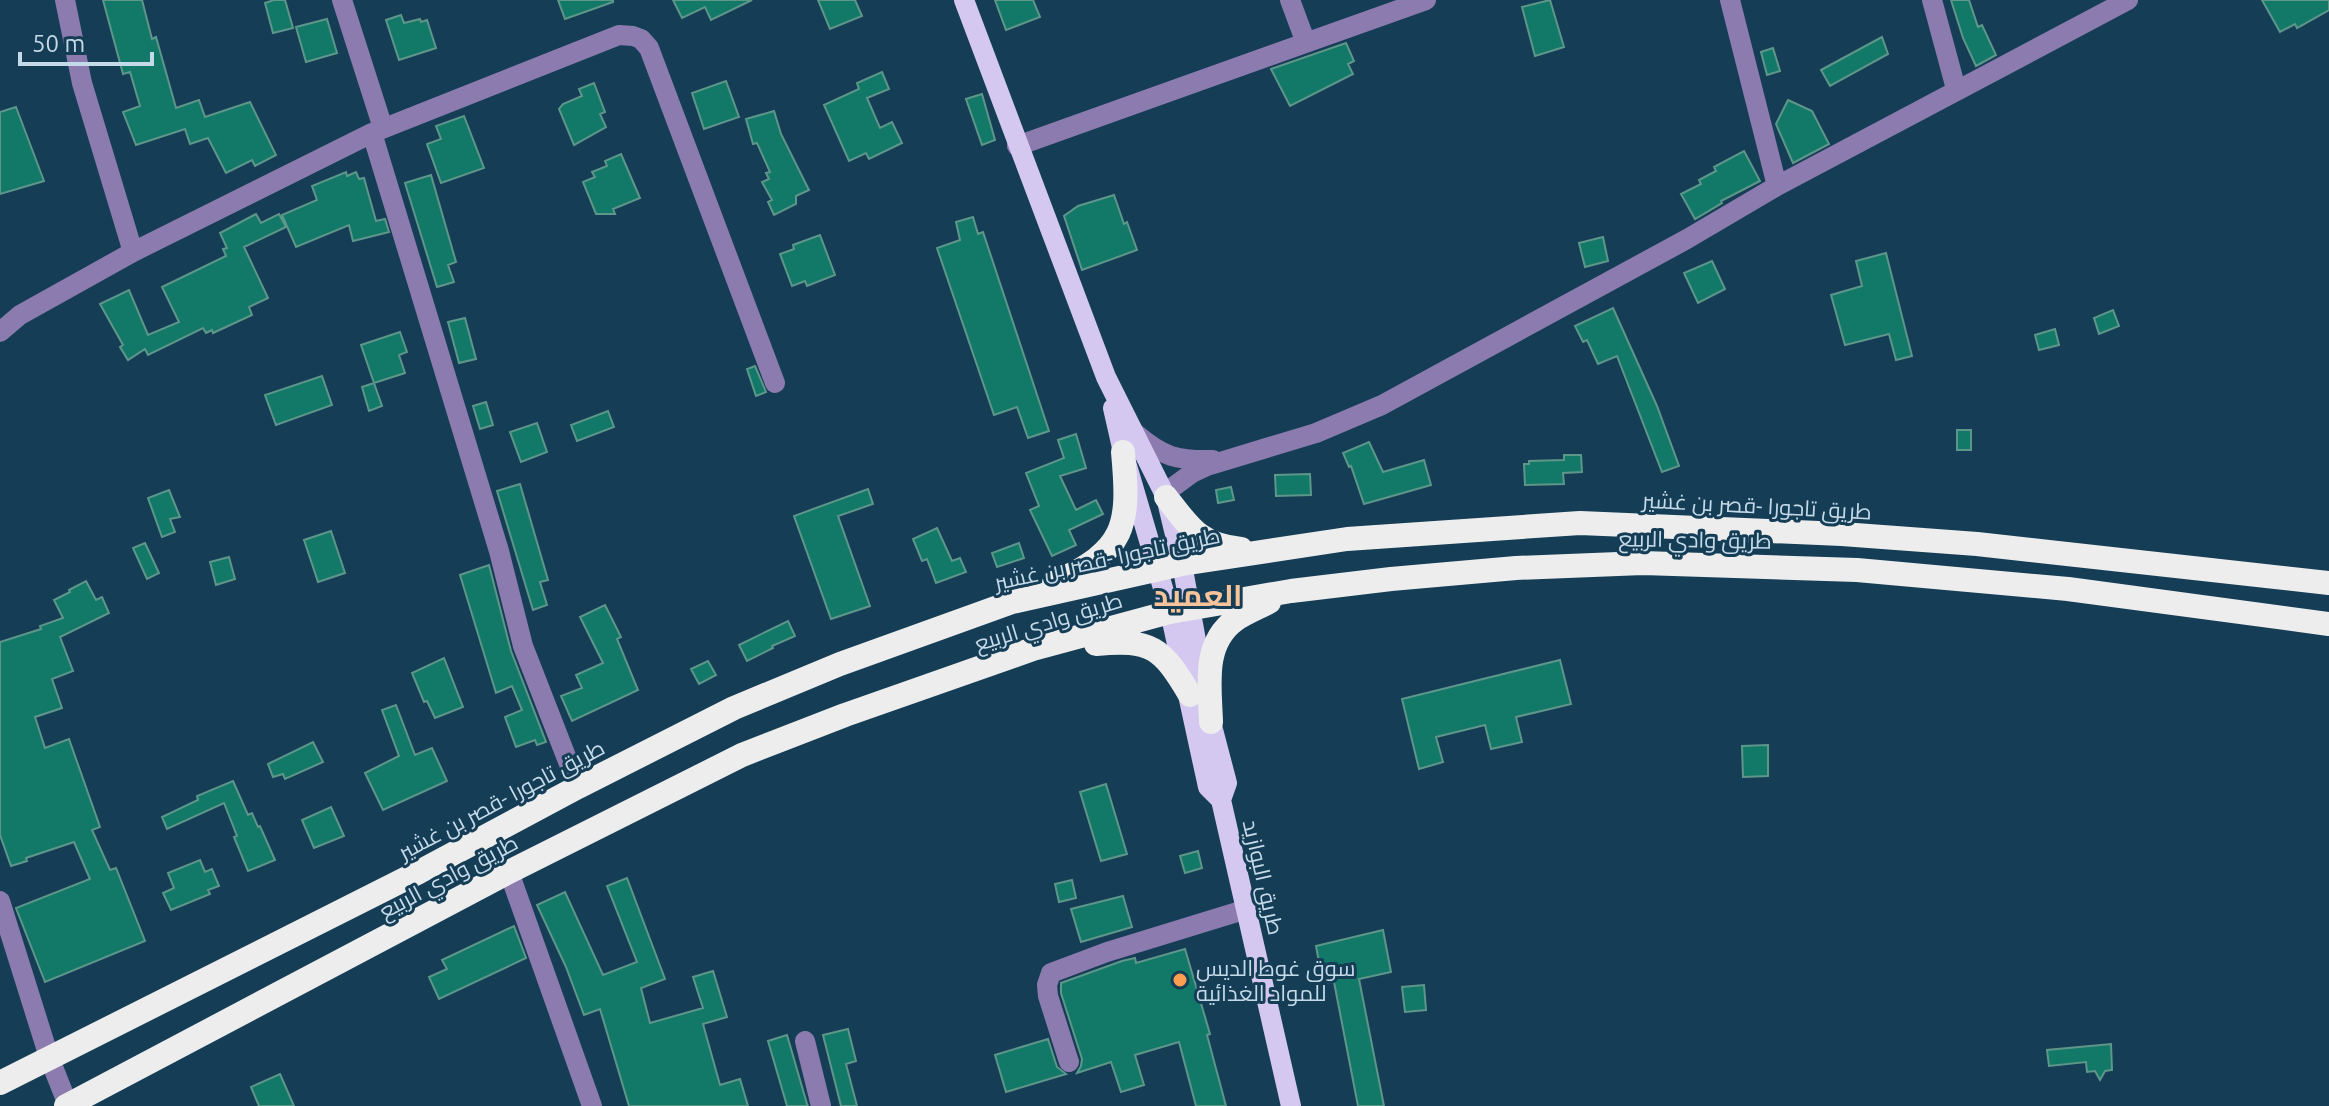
<svg xmlns="http://www.w3.org/2000/svg" width="2329" height="1106" viewBox="0 0 2329 1106" font-family="Ubuntu,Cairo,sans-serif">
<style>
.building{fill:#127868;stroke:#5e968a;stroke-width:2}
.lines{fill:none;stroke-linecap:round;stroke-linejoin:round}
.minor{stroke:#8b7bae;stroke-width:20}
.major{stroke:#d4c8f1;stroke-width:20}
.highway{stroke:#ededed;stroke-width:24}
.poi-dot{fill:#fb9e50;stroke:#153e56;stroke-width:3}
.labels{text-anchor:middle;dominant-baseline:central;stroke-width:6;stroke-linejoin:round;paint-order:stroke}
.street-label{font-size:22px;fill:#c5dae9;stroke:#153e56}
.poi-label{font-size:22px;fill:#c5dae9;stroke:#153e56;text-anchor:start}
.district-label{font-size:30px;font-weight:bold;fill:#f7c39b;stroke:#153e56}
</style>
<rect width="100%" height="100%" fill="#153e56"/>
<!-- building -->
<path class="building" d="M 103,0 L 142,0 L 152,39 L 156,37 L 176,108 L 199,100 L 205,117 L 250,102 L 276,155 L 255,166 L 252,160 L 226,173 L 208,138 L 190,144 L 185,129 L 136,145 L 123,112 L 140,106 L 130,72 L 123,74 Z
M 274,0 L 285,0 L 293,28 L 273,33 L 265,3 Z
M 558,0 L 613,0 L 613,2 L 565,19 Z
M 673,0 L 752,0 L 711,20 L 705,7 L 682,18 Z
M 818,0 L 855,0 L 862,16 L 830,29 Z
M 995,0 L 1033,0 L 1040,17 L 1006,30 Z
M 1550,0 L 1564,47 L 1535,56 L 1522,7 Z
M 1951,0 L 1969,0 L 1978,27 L 1982,25 L 1996,55 L 1976,66 L 1963,38 Z
M 2262,0 L 2329,0 L 2329,10 L 2297,28 L 2295,24 L 2280,32 Z
M 401,15 L 404,23 L 420,19 L 421,22 L 427,20 L 436,48 L 399,60 L 386,20 Z
M 327,19 L 337,53 L 306,62 L 296,27 Z
M 1882,37 L 1888,54 L 1830,86 L 1821,70 Z
M 1346,43 L 1354,61 L 1348,64 L 1353,74 L 1290,106 L 1271,69 Z
M 1773,48 L 1780,71 L 1767,75 L 1761,52 Z
M 882,72 L 889,89 L 867,98 L 880,128 L 892,122 L 902,143 L 869,159 L 866,153 L 849,161 L 824,105 L 859,89 L 857,83 Z
M 726,81 L 739,117 L 704,129 L 692,93 Z
M 594,83 L 605,112 L 600,114 L 606,127 L 574,145 L 559,109 L 563,104 L 582,96 L 579,89 Z
M 982,94 L 995,140 L 982,145 L 966,99 Z
M 1788,100 L 1812,111 L 1829,144 L 1793,163 L 1776,124 Z
M 16,107 L 44,181 L 0,194 L 0,112 Z
M 774,111 L 781,134 L 809,190 L 796,196 L 796,204 L 774,215 L 768,202 L 772,200 L 762,182 L 769,179 L 766,173 L 770,172 L 757,143 L 753,144 L 746,119 Z
M 464,116 L 484,168 L 441,183 L 427,144 L 441,139 L 436,126 Z
M 1744,151 L 1760,181 L 1721,201 L 1722,203 L 1695,219 L 1681,194 L 1701,184 L 1699,180 L 1716,171 L 1714,167 Z
M 621,154 L 640,198 L 613,209 L 615,214 L 596,214 L 583,182 L 595,177 L 592,172 L 607,166 L 605,161 Z
M 346,172 L 347,176 L 356,172 L 359,179 L 364,178 L 376,221 L 385,219 L 389,232 L 353,241 L 349,225 L 296,247 L 282,215 L 317,200 L 312,186 Z
M 431,175 L 456,262 L 448,265 L 454,282 L 437,287 L 405,183 Z
M 1114,195 L 1124,224 L 1127,222 L 1137,250 L 1082,270 L 1064,216 L 1078,206 Z
M 256,214 L 261,223 L 279,214 L 286,227 L 244,247 L 268,298 L 249,307 L 252,315 L 213,333 L 212,330 L 206,333 L 203,328 L 148,355 L 145,349 L 128,360 L 120,347 L 123,345 L 100,304 L 129,290 L 148,335 L 179,322 L 162,287 L 226,256 L 223,249 L 227,248 L 220,233 Z
M 973,217 L 978,234 L 983,232 L 1049,431 L 1028,438 L 1017,407 L 994,415 L 937,248 L 960,240 L 956,222 Z
M 820,235 L 835,275 L 807,286 L 805,281 L 792,286 L 780,254 L 794,249 L 793,245 Z
M 1603,237 L 1608,261 L 1585,267 L 1579,243 Z
M 1886,253 L 1912,356 L 1896,360 L 1889,334 L 1845,345 L 1831,295 L 1862,286 L 1856,261 Z
M 1712,261 L 1725,289 L 1698,303 L 1684,273 Z
M 1613,308 L 1657,406 L 1679,466 L 1662,472 L 1617,356 L 1598,364 L 1587,340 L 1583,342 L 1575,326 Z
M 2113,310 L 2119,326 L 2099,334 L 2094,318 Z
M 465,318 L 476,359 L 459,363 L 448,322 Z
M 2055,329 L 2059,345 L 2039,350 L 2035,335 Z
M 400,332 L 407,352 L 399,355 L 405,373 L 374,383 L 361,345 Z
M 755,366 L 766,392 L 756,396 L 747,369 Z
M 322,376 L 332,405 L 276,425 L 265,395 Z
M 374,383 L 382,406 L 369,411 L 362,387 Z
M 486,402 L 493,425 L 480,429 L 473,406 Z
M 608,411 L 614,427 L 577,441 L 571,425 Z
M 537,423 L 547,452 L 521,462 L 510,432 Z
M 1957,430 L 1971,430 L 1971,450 L 1957,450 Z
M 1076,434 L 1086,468 L 1060,476 L 1076,510 L 1096,500 L 1103,514 L 1069,530 L 1076,545 L 1052,556 L 1030,510 L 1039,506 L 1026,473 L 1064,458 L 1058,440 Z
M 1369,442 L 1383,472 L 1424,460 L 1431,485 L 1364,504 L 1351,466 L 1349,467 L 1343,453 Z
M 1564,455 L 1581,455 L 1582,472 L 1563,473 L 1564,484 L 1525,485 L 1524,464 L 1529,464 L 1529,461 L 1564,460 Z
M 1310,474 L 1311,495 L 1276,496 L 1275,475 Z
M 520,484 L 548,580 L 540,582 L 547,605 L 533,610 L 497,491 Z
M 1231,487 L 1234,500 L 1218,503 L 1216,490 Z
M 868,489 L 873,504 L 838,516 L 870,606 L 831,619 L 794,516 Z
M 169,490 L 180,517 L 170,519 L 175,532 L 162,537 L 148,498 Z
M 937,528 L 952,561 L 960,558 L 966,572 L 936,583 L 927,559 L 922,561 L 913,539 Z
M 331,531 L 345,573 L 318,582 L 304,540 Z
M 145,543 L 159,573 L 147,579 L 133,548 Z
M 1019,543 L 1024,558 L 997,567 L 992,553 Z
M 229,557 L 235,579 L 216,585 L 210,562 Z
M 489,565 L 511,651 L 546,742 L 537,745 L 535,740 L 516,747 L 505,717 L 522,710 L 512,686 L 496,693 L 460,575 Z
M 86,581 L 96,600 L 102,597 L 109,613 L 60,637 L 73,671 L 52,679 L 62,708 L 35,717 L 45,748 L 69,739 L 100,827 L 92,830 L 110,870 L 116,868 L 145,941 L 45,982 L 16,908 L 90,879 L 74,842 L 26,858 L 27,861 L 11,866 L 0,835 L 0,642 L 41,629 L 40,626 L 63,618 L 54,600 L 70,592 L 69,590 Z
M 605,605 L 621,637 L 617,639 L 638,690 L 572,721 L 561,696 L 582,688 L 576,675 L 603,663 L 580,617 Z
M 788,621 L 795,636 L 772,646 L 773,648 L 747,661 L 739,645 Z
M 444,658 L 463,707 L 435,718 L 427,701 L 424,702 L 412,673 Z
M 1560,660 L 1571,704 L 1516,717 L 1522,742 L 1491,749 L 1485,725 L 1436,737 L 1443,762 L 1419,769 L 1402,699 Z
M 708,661 L 716,675 L 699,684 L 691,669 Z
M 396,705 L 415,755 L 432,748 L 447,781 L 383,810 L 365,773 L 399,756 L 382,710 Z
M 313,742 L 323,762 L 285,779 L 283,774 L 273,777 L 268,764 Z
M 1768,745 L 1768,776 L 1743,777 L 1742,746 Z
M 233,781 L 248,815 L 252,813 L 258,827 L 260,826 L 275,860 L 248,871 L 234,837 L 237,836 L 224,803 L 167,829 L 162,817 L 198,800 L 197,796 Z
M 1106,784 L 1127,854 L 1101,861 L 1080,792 Z
M 331,807 L 344,836 L 314,848 L 302,820 Z
M 1198,851 L 1202,868 L 1185,873 L 1180,856 Z
M 200,860 L 205,872 L 212,869 L 219,886 L 208,890 L 210,894 L 171,910 L 163,893 L 174,888 L 168,873 Z
M 627,878 L 665,979 L 641,988 L 650,1023 L 703,1008 L 693,977 L 713,971 L 727,1017 L 703,1024 L 720,1085 L 740,1079 L 748,1106 L 629,1106 L 600,1009 L 584,1015 L 566,967 L 537,905 L 565,892 L 603,975 L 637,962 L 607,886 Z
M 1072,880 L 1076,898 L 1059,902 L 1055,884 Z
M 1123,896 L 1132,927 L 1081,942 L 1071,909 Z
M 514,926 L 526,958 L 439,999 L 429,977 L 447,969 L 442,960 Z
M 1383,930 L 1391,972 L 1359,979 L 1384,1106 L 1358,1106 L 1334,982 L 1323,984 L 1316,946 Z
M 1185,949 L 1210,1034 L 1207,1035 L 1226,1106 L 1196,1106 L 1179,1042 L 1135,1055 L 1144,1085 L 1121,1092 L 1111,1062 L 1077,1073 L 1081,1066 L 1082,1059 L 1061,993 L 1061,983 L 1122,961 L 1135,958 L 1136,963 Z
M 1424,985 L 1426,1010 L 1405,1012 L 1402,987 Z
M 848,1029 L 856,1061 L 846,1064 L 857,1106 L 841,1106 L 823,1035 Z
M 787,1035 L 807,1104 L 808,1106 L 787,1106 L 768,1041 Z
M 1048,1039 L 1057,1067 L 1066,1074 L 1006,1092 L 995,1055 Z
M 2111,1044 L 2112,1070 L 2105,1071 L 2100,1080 L 2095,1071 L 2087,1072 L 2086,1062 L 2049,1066 L 2047,1050 Z
M 280,1074 L 294,1106 L 259,1106 L 251,1087 Z"/>
<g class="lines">
<!-- minor -->
<path class="minor" d="M 65,0 L 82,83 L 133,252
M 342,0 L 383,128
M 1290,0 L 1306,43
M 1730,0 L 1777,186
M 1932,0 L 1956,89
M 372,133 L 499,551 L 523,646 L 578,787
M 1017,146 L 1426,0
M 0,332 L 20,315 L 133,252 L 372,133 L 619,35 L 633,36 L 641,39 L 649,48 L 775,383
M 1135,433 C 1163,457 1177,461 1213,460
M 1165,493 L 1192,473 L 1207,466 L 1316,433 L 1382,405 L 1687,239 L 1777,186 L 2128,0
M 509,872 L 592,1106
M 0,901 L 49,1057 L 68,1105
M 805,1041 L 821,1106
M 1069,1062 L 1048,996 L 1047,985 L 1051,973 L 1107,952 L 1247,909"/>
<!-- major -->
<path class="major" d="M 964,0 L 1106,377 L 1166,497 L 1182,564 L 1211,722 L 1227,783 L 1221,800
M 1113,408 L 1123,452 L 1170,612 L 1208,787 L 1221,800
M 1221,800 L 1291,1106"/>
<!-- highway -->
<path class="highway" d="M 1166,497 C 1190,528 1200,545 1241,549
M 1054,583 C 1126,550 1130,527 1123,452
M 1096,644 C 1151,639 1162,647 1190,695
M 1211,722 C 1210,687 1202,644 1235,620 C 1245,613 1258,608 1269,602
M 0,1083 L 419,872 L 578,787 L 734,708 L 840,664 L 1012,602 L 1182,564 L 1347,539 L 1580,523 L 1842,534 L 1977,544 L 2329,583
M 66,1106 L 509,872 L 742,755 L 845,715 L 1033,649 L 1170,612 L 1291,591 L 1391,579 L 1516,568 L 1643,563 L 1857,570 L 2068,589 L 2329,624"/>
</g>
<!-- markers -->
<circle class="poi-dot" cx="1180" cy="980" r="8"/>
<g class="labels">
<!-- street labels -->
<g class="street-label">
<text transform="translate(1757 505) rotate(3)">طريق تاجورا -قصر بن غشير</text>
<text transform="translate(1695 539) rotate(1)">طريق وادي الربيع</text>
<text transform="translate(1107 558) rotate(-12)">طريق تاجورا -قصر بن غشير</text>
<text transform="translate(1048 621) rotate(-17)">طريق وادي الربيع</text>
<text transform="translate(501 799) rotate(-28)">طريق تاجورا -قصر بن غشير</text>
<text transform="translate(448 876) rotate(-28)">طريق وادي الربيع</text>
<text transform="translate(1264 877) rotate(77)">طريق البوازيد</text>
</g>
<!-- poi labels -->
<g class="poi-label">
<text x="1196" y="967">سوق غوط الديس<tspan x="1196" dy="25">للمواد الغذائية</tspan></text>
</g>
<!-- district labels -->
<g class="district-label">
<text x="1198" y="595">العميد</text>
</g>
</g>
<!-- scale -->
<path d="M20 52v12h132v-12" fill="none" stroke="#c5dae9" stroke-width="4"/>
<text x="32" y="52" font-size="24" fill="#c5dae9" stroke="#153e56" stroke-width="6" paint-order="stroke">50 m</text>
</svg>
